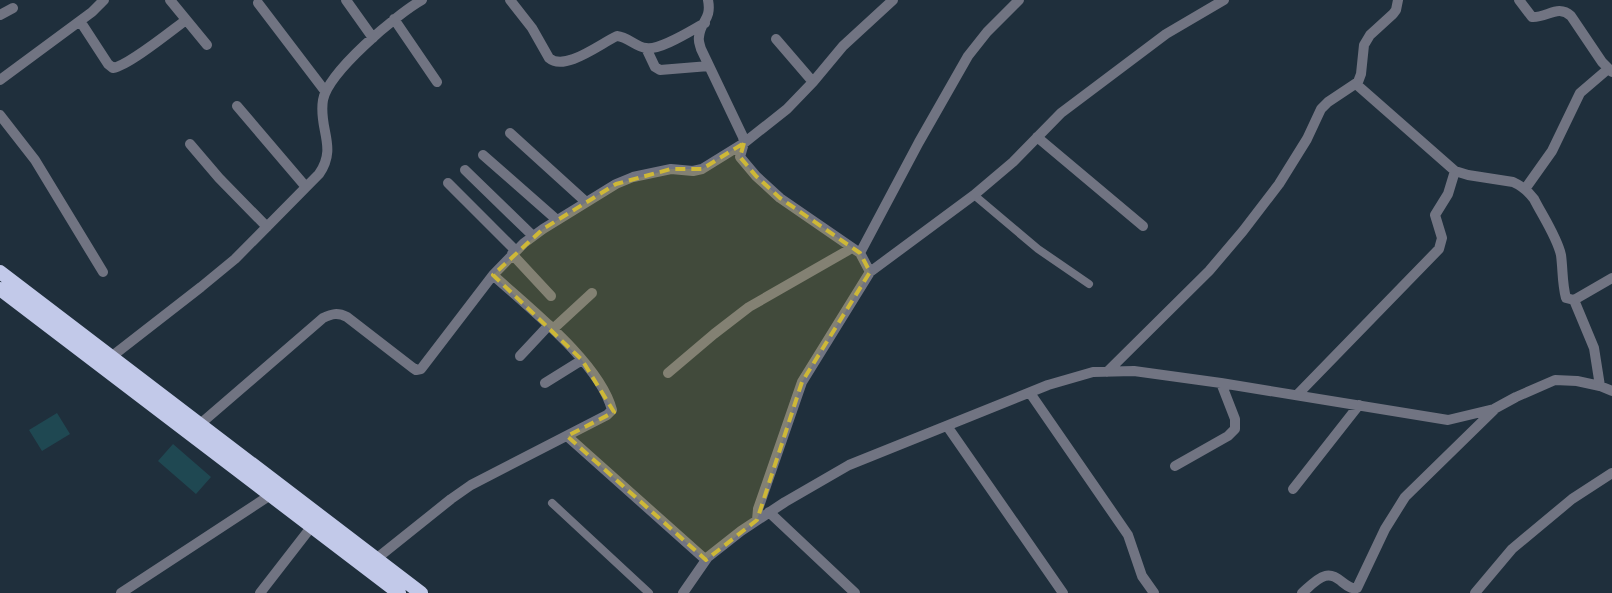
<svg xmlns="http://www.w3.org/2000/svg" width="1612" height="593" viewBox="0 0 1612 593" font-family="Poppins,sans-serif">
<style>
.building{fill:#1f4852}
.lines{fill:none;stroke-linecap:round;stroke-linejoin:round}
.service{stroke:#717482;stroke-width:8}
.minor{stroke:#717482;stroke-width:10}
.trunk{stroke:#c2c9e9;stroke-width:14}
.marked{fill:#ceb837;fill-opacity:0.2;stroke:#ceb837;stroke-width:4;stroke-dasharray:10 6;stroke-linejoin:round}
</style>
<rect width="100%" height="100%" fill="#1f2f3c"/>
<!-- building -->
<path class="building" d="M 57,413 L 70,434 L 42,451 L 29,430 Z
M 173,444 L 211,477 L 196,494 L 158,461 Z"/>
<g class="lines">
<!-- service -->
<path class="service" d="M 974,195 L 1038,249 L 1089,284
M 552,503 L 649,593"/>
<!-- minor -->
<path class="minor" d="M 170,0 L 207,45
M 346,0 L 373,38
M 510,0 L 532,28 L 549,58 C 565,72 601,43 617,36 C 628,37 636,47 646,48 C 660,51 692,30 705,23
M 708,0 C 712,20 700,21 699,37 C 698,41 700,45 701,49 L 743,137 L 744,143 L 740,157 L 756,176 L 780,198 L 860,253 L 870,272 L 802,382 L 758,509 L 757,520
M 1519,0 L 1532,17 C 1547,18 1558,4 1571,16 L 1602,62 L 1612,72
M 258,3 L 325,91
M 0,15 L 13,8
M 394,19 L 437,82
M 80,21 L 108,64 L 113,68 C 128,66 171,31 186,20
M 776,39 L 813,82
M 646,48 L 655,67 L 660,70 L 709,66
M 0,80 L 92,12 L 104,0
M 1356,84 L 1455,171 L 1468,175 L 1513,182 C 1522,186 1528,191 1534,199 C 1542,215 1557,237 1561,255 C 1563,270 1562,283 1566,298 L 1574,300
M 237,106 L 306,187
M 0,115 L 35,160 L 103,272
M 510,133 L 586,202
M 1037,137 L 1143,226
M 190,144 L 219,178 L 267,227
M 483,155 L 557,220
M 465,170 L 533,236
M 448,183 L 515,250
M 1525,189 L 1552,151 L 1580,93 L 1608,69
M 860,253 L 919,142 L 968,56 L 987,32 L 1019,0
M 512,254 L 551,296
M 870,272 L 974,195 L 1013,162 L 1061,113 L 1166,34 L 1224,0
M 553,329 L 592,293
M 520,356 L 549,325
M 111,357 L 201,287 L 235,259 L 319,174 C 338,147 318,129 323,100 C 328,72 397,14 422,0
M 1107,372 L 1209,271 L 1243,231 L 1279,184 L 1307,139 L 1321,109 L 1328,102 L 1358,82 L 1361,74 L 1364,45 L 1370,35 L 1393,14 L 1396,10 L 1398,0
M 668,373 L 714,334 L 749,307 L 852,248
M 545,383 L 582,360
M 1600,386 L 1594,348 L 1574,300 L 1612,278
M 1030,393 L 1128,535 L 1142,576 L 1154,593
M 1297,395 L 1439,249 L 1442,238 L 1435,215 L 1448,194 L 1455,171
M 199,425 L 323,318 C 332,314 337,312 347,317 L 413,368 L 416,370 L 421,369 L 493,275 L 524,243 L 543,229 L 616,184 L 633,177 L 671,169 L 693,171 L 702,169 L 744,143 L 787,109 L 813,82 L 843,46 L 893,0
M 947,426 L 1063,593
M 567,436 L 706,560
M 1175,466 L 1228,436 L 1235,429 L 1235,419 L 1221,383
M 1293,489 L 1359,405
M 769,512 L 855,593
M 376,559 L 451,499 L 471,485 L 607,415 L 612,410 C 600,363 528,307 493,275
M 121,593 L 275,492
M 260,593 L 312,526
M 683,593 L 708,557 L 741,531 L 785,502 L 849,465 L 1048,385 L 1093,372 L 1134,371 L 1221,383 L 1448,420 L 1494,409 L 1516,397 L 1555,380 L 1577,381 L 1600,386 L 1612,391
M 1302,593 C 1308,588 1317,578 1325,576 C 1338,572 1346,591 1357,588 L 1385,529 L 1405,497 L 1494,410
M 1475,593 L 1512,549 L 1572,499 L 1612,473"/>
<!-- trunk -->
<path class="trunk" d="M 0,272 L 421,593
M 0,289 L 399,593"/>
</g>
<!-- marked area -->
<path class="marked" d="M 744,143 L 740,157 L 756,176 L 780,198 L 860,253 L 870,272 L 802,382 L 757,520 L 706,560 L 567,436 L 614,412 L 582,360 L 493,275 L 543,229 L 616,184 L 671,169 L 702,169 Z"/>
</svg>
